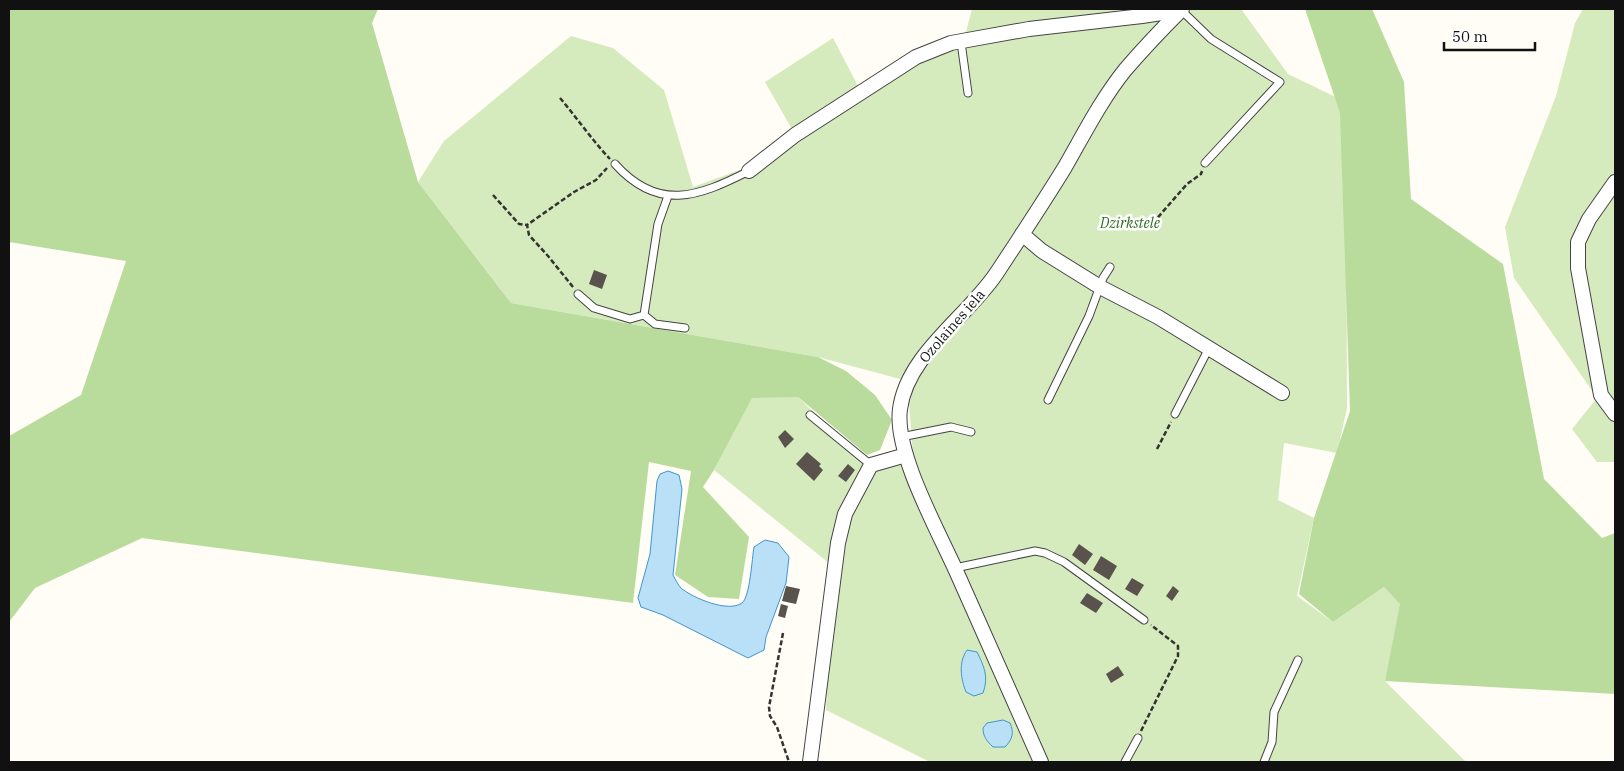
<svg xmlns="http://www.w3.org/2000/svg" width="1624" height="771" viewBox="0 0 1624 771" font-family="'IBM Plex Serif',serif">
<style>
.green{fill:#d5ebbd}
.forest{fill:#b9dc9c}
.water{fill:#b9e0f7;stroke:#3f96cf}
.building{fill:#5a524d}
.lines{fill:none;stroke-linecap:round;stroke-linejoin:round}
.service-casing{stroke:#444;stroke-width:9}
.minor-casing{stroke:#444;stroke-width:16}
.path{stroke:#333;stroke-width:2.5;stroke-dasharray:5 2.5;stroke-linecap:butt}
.service{stroke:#fff;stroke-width:7}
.minor{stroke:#fff;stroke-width:14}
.labels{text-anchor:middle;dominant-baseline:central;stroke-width:5;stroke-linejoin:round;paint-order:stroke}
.park-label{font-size:14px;font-style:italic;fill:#2f6b1f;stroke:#fff}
.street-label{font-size:14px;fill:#111;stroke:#fff}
</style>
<rect width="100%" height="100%" fill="#fffdf5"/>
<!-- green -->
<path class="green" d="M 972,9 L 1241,9 L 1288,74 L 1346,102 L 1347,408 L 1337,453 L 1284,443 L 1278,500 L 1314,518 L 1297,596 L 1333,622 L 1384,587 L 1401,604 L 1385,681 L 1466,762 L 930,762 L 826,710 L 830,564 L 714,470 L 752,397 L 798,397 L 870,467 L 913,456 L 909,404 L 915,383 L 818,357 L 511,303 L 418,182 L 444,141 L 571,36 L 613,48 L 664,90 L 693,187 L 745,168 L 793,131 L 765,82 L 833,38 L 858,86 L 966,32 Z
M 1583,9 L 1615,9 L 1615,462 L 1597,462 L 1572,429 L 1597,398 L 1514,278 L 1505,227 L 1556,96 L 1575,23 Z"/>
<!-- forest -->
<path class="forest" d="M 9,9 L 378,9 L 372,23 L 418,182 L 511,303 L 818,357 L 846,371 L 875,395 L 892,420 L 880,450 L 867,455 L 798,397 L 752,398 L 714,470 L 703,487 L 749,537 L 739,599 L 708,597 L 675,575 L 691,471 L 649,462 L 633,603 L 142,538 L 35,588 L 9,622 L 9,436 L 81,395 L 126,261 L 9,242 Z
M 1305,9 L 1372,9 L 1404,82 L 1411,199 L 1503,264 L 1544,479 L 1602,538 L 1615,533 L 1615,694 L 1385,681 L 1400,604 L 1384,587 L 1333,622 L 1299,594 L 1314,518 L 1350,411 L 1340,113 Z"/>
<!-- water -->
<path class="water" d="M 668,471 L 679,475 L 682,489 L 673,575 C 675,579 678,585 681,588 C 693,598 728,613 742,603 C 750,597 752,558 754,547 L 765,540 L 778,543 L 789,557 L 786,583 L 766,637 L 764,650 L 748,658 L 663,615 L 641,607 L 638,598 L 650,554 L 657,481 L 660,474 Z
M 967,650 L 977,652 C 984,666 989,677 983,693 L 974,696 L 966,692 C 961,679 958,663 967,650 Z
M 1003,720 L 1010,723 C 1014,732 1013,739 1005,747 L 993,747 C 987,741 983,737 983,728 L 987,723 Z"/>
<!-- building -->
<path class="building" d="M 594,270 L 607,275 L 602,289 L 589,284 Z
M 785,430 L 794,439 L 785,448 L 778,437 Z
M 807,452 L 821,464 L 819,466 L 823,470 L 814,481 L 796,464 Z
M 848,464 L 855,470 L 846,482 L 838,476 Z
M 1079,544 L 1093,554 L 1085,565 L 1072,555 Z
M 1101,556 L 1117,566 L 1109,580 L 1093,570 Z
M 1132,578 L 1144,585 L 1137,596 L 1125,589 Z
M 786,586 L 800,589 L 796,604 L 782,601 Z
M 1173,586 L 1179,591 L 1172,601 L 1166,596 Z
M 1087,593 L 1103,603 L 1096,613 L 1080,603 Z
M 781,604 L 788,606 L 785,618 L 778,616 Z
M 1118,666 L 1124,675 L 1111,683 L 1106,674 Z"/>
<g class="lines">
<defs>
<path id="service" d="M 1181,10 L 1211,39 L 1280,82 L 1205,163
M 961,42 L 968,93
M 615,164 C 658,212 698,197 749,171
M 668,196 L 658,224 L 644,315 L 655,324 L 685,328
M 578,294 L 594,308 L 630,319 L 644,315
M 1048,400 L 1089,316 L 1103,278 L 1110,267
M 1175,414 L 1209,348
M 810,415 L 871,465
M 901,437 L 951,427 L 971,432
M 955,568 L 1035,551 L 1045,553 L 1064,562 L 1144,620
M 1125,762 L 1138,738
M 1264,762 L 1272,742 L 1274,712 L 1298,660"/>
<path id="minor" d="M 749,171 L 795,135 L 916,57 L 951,43 L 1029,29 L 1142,16 L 1181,10
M 1615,182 L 1589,219 L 1578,242 L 1578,268 L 1601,395 L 1615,414
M 1022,234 L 1042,251 L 1100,287 L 1158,317 L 1282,393
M 810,762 L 838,543 L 845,514 L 871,465 L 906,455
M 1041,762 C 1013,699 985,636 957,573 C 939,532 894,453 900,409 C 907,355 967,317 996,274 C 1019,239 1043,203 1065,167 C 1084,134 1101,100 1125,70 C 1143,49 1163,28 1182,9"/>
</defs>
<!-- service casing -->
<use href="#service" class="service-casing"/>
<!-- minor casing -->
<use href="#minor" class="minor-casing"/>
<!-- path -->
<path class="path" d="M 560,98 C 577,118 592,140 610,159
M 493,195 L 519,224 L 527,225
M 1153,223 L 1187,184 L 1201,174 L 1202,171
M 573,287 L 548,256 L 529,235 L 527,225 L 574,192 L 596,180 L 607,168
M 1157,449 L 1171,422
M 783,633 L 769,707 L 770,716 L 777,727 L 789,762
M 1141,731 L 1178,656 L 1178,646 L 1151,625"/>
<!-- service -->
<use href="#service" class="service"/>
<!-- minor -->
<use href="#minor" class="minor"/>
</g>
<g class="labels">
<!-- park labels -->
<g class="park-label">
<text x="1130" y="223">Dzirkstele</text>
</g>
<!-- street labels -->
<g class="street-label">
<text transform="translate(952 326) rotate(-49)">Ozolaines iela</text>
</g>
</g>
<!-- border -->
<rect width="1624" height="771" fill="none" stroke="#111111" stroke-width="20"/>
<!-- scale -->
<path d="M1444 42v8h91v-8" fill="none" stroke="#111111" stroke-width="2.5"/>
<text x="1452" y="42" font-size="15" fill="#111111" stroke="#ffffff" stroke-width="4" paint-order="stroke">50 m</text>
</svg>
